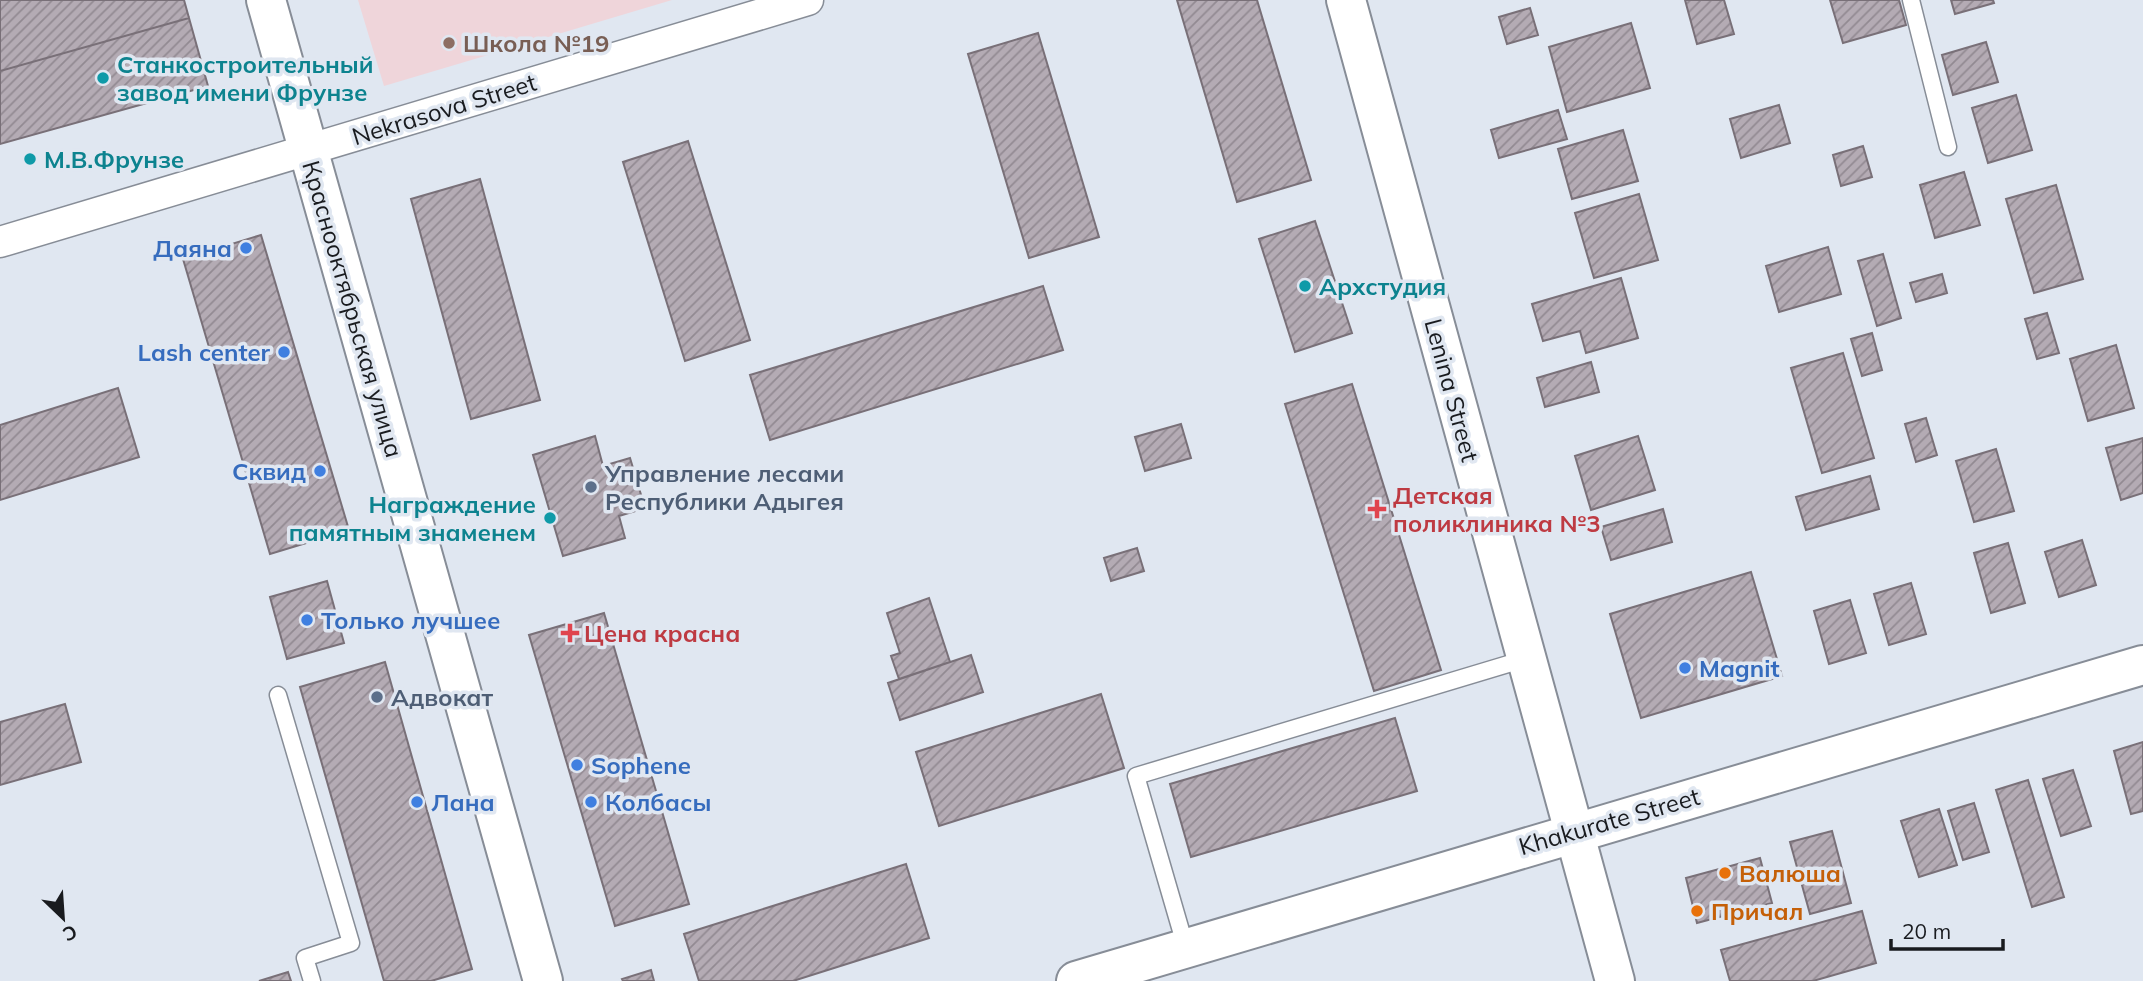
<svg xmlns="http://www.w3.org/2000/svg" width="2143" height="981" viewBox="0 0 2143 981" font-family="Mulish,sans-serif">
<style>
.education{fill:#efd5da}
.building{fill:url(#building-hatch);stroke:#797078;stroke-width:2}
.lines{fill:none;stroke-linecap:round;stroke-linejoin:round}
.service-casing{stroke:#878d97;stroke-width:19}
.minor-casing{stroke:#878d97;stroke-width:33}
.tertiary-casing{stroke:#878d97;stroke-width:42}
.primary-casing{stroke:#878d97;stroke-width:42}
.service{stroke:#fff;stroke-width:16}
.minor{stroke:#fff;stroke-width:30}
.tertiary{stroke:#fff;stroke-width:38}
.primary{stroke:#fff;stroke-width:38}
.education-dot{fill:#8d6e63;stroke:#e0e7f1;stroke-width:2.5}
.culture-dot{fill:#0f9aa8;stroke:#e0e7f1;stroke-width:2.5}
.shop-dot{fill:#3f7fe0;stroke:#e0e7f1;stroke-width:2.5}
.service-dot{fill:#5c6f8a;stroke:#e0e7f1;stroke-width:2.5}
.health-dot{fill:#e0444e;stroke:#e0e7f1;stroke-width:2.5}
.food-dot{fill:#e8710a;stroke:#e0e7f1;stroke-width:2.5}
.labels{text-anchor:middle;dominant-baseline:central;stroke-width:7;stroke-linejoin:round;paint-order:stroke}
.education-label{font-size:24px;font-weight:bold;fill:#785e54;stroke:#e0e7f1;text-anchor:start}
.culture-label{font-size:24px;font-weight:bold;fill:#0d838f;stroke:#e0e7f1;text-anchor:start}
.street-label{font-size:24px;fill:#191b1f;stroke:#e0e7f1}
.shop-label{font-size:24px;font-weight:bold;fill:#366cbe;stroke:#e0e7f1;text-anchor:start}
.service-label{font-size:24px;font-weight:bold;fill:#4e5e75;stroke:#e0e7f1;text-anchor:start}
.health-label{font-size:24px;font-weight:bold;fill:#be3a42;stroke:#e0e7f1;text-anchor:start}
.food-label{font-size:24px;font-weight:bold;fill:#c56008;stroke:#e0e7f1;text-anchor:start}
</style>
<defs>
<pattern id="building-hatch" width="6" height="6" patternUnits="userSpaceOnUse" patternTransform="scale(1.75)"><rect width="6" height="6" fill="#b4abb4"/><path d="M-1 1l2-2M0 6l6-6M5 7l2-2" fill="none" stroke="#928a92"/></pattern>
</defs>
<rect width="100%" height="100%" fill="#e0e7f1"/>
<!-- education -->
<path class="education" d="M 358,0 L 672,0 L 384,86 Z"/>
<!-- building -->
<path class="building" d="M 0,0 L 184,0 L 189,18 L 0,71 Z
M 1177,0 L 1257,0 L 1311,180 L 1237,202 Z
M 1685,0 L 1724,0 L 1734,34 L 1697,44 Z
M 1830,0 L 1899,0 L 1906,25 L 1843,43 Z
M 1951,0 L 1993,0 L 1994,3 L 1955,14 Z
M 1530,8 L 1538,35 L 1507,44 L 1499,17 Z
M 189,18 L 208,86 L 0,144 L 0,71 Z
M 1631,23 L 1650,88 L 1567,112 L 1549,47 Z
M 1038,33 L 1099,237 L 1029,258 L 968,54 Z
M 1986,42 L 1998,82 L 1953,95 L 1942,55 Z
M 2016,95 L 2032,150 L 1988,163 L 1972,108 Z
M 1779,105 L 1790,143 L 1741,158 L 1730,119 Z
M 1558,110 L 1567,139 L 1499,158 L 1491,130 Z
M 1623,130 L 1638,181 L 1572,199 L 1558,149 Z
M 688,141 L 750,340 L 685,361 L 623,162 Z
M 1863,146 L 1872,177 L 1841,186 L 1833,155 Z
M 1964,172 L 1980,225 L 1935,238 L 1920,185 Z
M 480,179 L 540,400 L 471,419 L 411,199 Z
M 2056,185 L 2083,279 L 2034,293 L 2006,199 Z
M 1639,194 L 1658,260 L 1594,278 L 1575,213 Z
M 1315,221 L 1352,333 L 1295,352 L 1259,239 Z
M 261,235 L 349,530 L 270,554 L 183,259 Z
M 1828,247 L 1841,294 L 1779,312 L 1766,266 Z
M 1883,254 L 1901,318 L 1877,326 L 1858,261 Z
M 1942,274 L 1947,293 L 1916,302 L 1910,283 Z
M 1621,278 L 1638,338 L 1586,353 L 1580,331 L 1543,341 L 1532,304 Z
M 1043,286 L 1063,350 L 770,440 L 750,375 Z
M 2047,313 L 2059,353 L 2037,359 L 2025,319 Z
M 1872,333 L 1882,370 L 1862,376 L 1851,339 Z
M 2116,345 L 2134,408 L 2088,421 L 2070,359 Z
M 1843,353 L 1874,458 L 1822,473 L 1791,368 Z
M 1591,362 L 1599,392 L 1545,407 L 1537,378 Z
M 1352,384 L 1441,670 L 1374,691 L 1285,404 Z
M 118,388 L 139,457 L 0,500 L 0,425 Z
M 1926,418 L 1937,455 L 1916,462 L 1905,424 Z
M 1181,424 L 1191,458 L 1145,471 L 1135,437 Z
M 595,436 L 603,466 L 630,458 L 645,508 L 619,516 L 625,538 L 563,556 L 533,455 Z
M 1638,436 L 1655,490 L 1591,510 L 1575,456 Z
M 2143,438 L 2143,493 L 2121,500 L 2106,448 Z
M 1996,449 L 2014,511 L 1974,522 L 1956,461 Z
M 1870,476 L 1879,509 L 1806,530 L 1796,497 Z
M 1663,509 L 1672,542 L 1611,560 L 1601,527 Z
M 2082,540 L 2096,585 L 2059,597 L 2045,552 Z
M 2008,543 L 2025,603 L 1991,613 L 1974,553 Z
M 1137,548 L 1144,571 L 1111,581 L 1104,558 Z
M 1751,572 L 1782,676 L 1641,718 L 1610,614 Z
M 327,581 L 344,643 L 287,659 L 270,597 Z
M 1911,583 L 1926,634 L 1889,645 L 1874,594 Z
M 929,598 L 950,662 L 899,679 L 891,656 L 900,653 L 887,613 Z
M 1850,600 L 1866,653 L 1829,664 L 1814,611 Z
M 604,613 L 689,904 L 615,926 L 529,635 Z
M 971,655 L 983,692 L 900,720 L 888,683 Z
M 385,662 L 472,969 L 431,981 L 384,981 L 300,687 Z
M 1101,694 L 1124,768 L 939,826 L 916,752 Z
M 65,704 L 81,762 L 0,785 L 0,722 Z
M 1395,718 L 1417,791 L 1191,857 L 1170,784 Z
M 2143,742 L 2143,811 L 2131,814 L 2114,751 Z
M 2073,770 L 2091,826 L 2061,836 L 2043,779 Z
M 2028,780 L 2064,897 L 2032,907 L 1996,790 Z
M 1974,803 L 1989,852 L 1963,860 L 1948,811 Z
M 1939,809 L 1957,865 L 1919,877 L 1901,821 Z
M 1832,831 L 1851,903 L 1810,914 L 1790,842 Z
M 1760,858 L 1772,903 L 1697,923 L 1686,878 Z
M 906,864 L 929,938 L 793,981 L 699,981 L 684,934 Z
M 1862,911 L 1876,963 L 1813,981 L 1730,981 L 1721,950 Z
M 651,970 L 654,981 L 623,981 L 622,979 Z
M 288,972 L 291,981 L 259,981 Z"/>
<g class="lines">
<defs>
<path id="service" d="M 1911,0 L 1948,147
M 278,695 L 351,943 L 305,958 L 312,981
M 1186,948 L 1136,776 L 1525,659"/>
<path id="minor" d="M 0,242 L 808,0"/>
<path id="tertiary" d="M 266,0 L 543,981
M 1346,0 L 1615,981"/>
<path id="primary" d="M 1076,981 L 2143,665"/>
</defs>
<!-- service casing -->
<use href="#service" class="service-casing"/>
<!-- minor casing -->
<use href="#minor" class="minor-casing"/>
<!-- tertiary casing -->
<use href="#tertiary" class="tertiary-casing"/>
<!-- primary casing -->
<use href="#primary" class="primary-casing"/>
<!-- service -->
<use href="#service" class="service"/>
<!-- minor -->
<use href="#minor" class="minor"/>
<!-- tertiary -->
<use href="#tertiary" class="tertiary"/>
<!-- primary -->
<use href="#primary" class="primary"/>
</g>
<!-- markers -->
<circle class="education-dot" cx="449" cy="43" r="7"/>
<g class="culture-dot">
<circle cx="103" cy="78" r="7"/>
<circle cx="30" cy="159" r="7"/>
<circle cx="1305" cy="286" r="7"/>
<circle cx="550" cy="518" r="7"/>
</g>
<g class="shop-dot">
<circle cx="246" cy="248" r="7"/>
<circle cx="284" cy="352" r="7"/>
<circle cx="320" cy="471" r="7"/>
<circle cx="307" cy="620" r="7"/>
<circle cx="1685" cy="668" r="7"/>
<circle cx="577" cy="765" r="7"/>
<circle cx="417" cy="802" r="7"/>
<circle cx="591" cy="802" r="7"/>
</g>
<g class="service-dot">
<circle cx="591" cy="487" r="7"/>
<circle cx="377" cy="697" r="7"/>
</g>
<g class="health-dot">
<path d="M1373.5 498.5h7v7h7v7h-7v7h-7v-7h-7v-7h7z"/>
<path d="M566.5 622.5h7v7h7v7h-7v7h-7v-7h-7v-7h7z"/>
</g>
<g class="food-dot">
<circle cx="1725" cy="873" r="7"/>
<circle cx="1697" cy="911" r="7"/>
</g>
<g class="labels">
<!-- education labels -->
<g class="education-label">
<text x="463" y="43">Школа №19</text>
</g>
<!-- culture labels -->
<g class="culture-label">
<text x="117" y="64">Станкостроительный<tspan x="117" dy="28">завод имени Фрунзе</tspan></text>
<text x="44" y="159">М.В.Фрунзе</text>
<text x="1319" y="286">Архстудия</text>
<text x="536" y="504" text-anchor="end">Награждение<tspan x="536" dy="28">памятным знаменем</tspan></text>
</g>
<!-- street labels -->
<g class="street-label">
<text transform="translate(444 109) rotate(-17)">Nekrasova Street</text>
<text transform="translate(353 309) rotate(74)">Краснооктябрьская улица</text>
<text transform="translate(1452 390) rotate(75)">Lenina Street</text>
<text transform="translate(1609 821) rotate(-16)">Khakurate Street</text>
</g>
<!-- shop labels -->
<g class="shop-label">
<text x="232" y="248" text-anchor="end">Даяна</text>
<text x="270" y="352" text-anchor="end">Lash center</text>
<text x="306" y="471" text-anchor="end">Сквид</text>
<text x="321" y="620">Только лучшее</text>
<text x="1699" y="668">Magnit</text>
<text x="591" y="765">Sophene</text>
<text x="431" y="802">Лана</text>
<text x="605" y="802">Колбасы</text>
</g>
<!-- service labels -->
<g class="service-label">
<text x="605" y="473">Управление лесами<tspan x="605" dy="28">Республики Адыгея</tspan></text>
<text x="391" y="697">Адвокат</text>
</g>
<!-- health labels -->
<g class="health-label">
<text x="1393" y="495">Детская<tspan x="1393" dy="28">поликлиника №3</tspan></text>
<text x="584" y="633">Цена красна</text>
</g>
<!-- food labels -->
<g class="food-label">
<text x="1739" y="873">Валюша</text>
<text x="1711" y="911">Причал</text>
</g>
</g>
<!-- north arrow -->
<g transform="translate(63 918) rotate(155)" stroke="#e0e7f1" stroke-width="5" paint-order="stroke">
<path d="M0-5L12 26L0 18L-12 26Z" fill="#191b1f"/>
<text y="-10" font-size="19" font-weight="bold" text-anchor="middle" fill="#191b1f">С</text>
</g>
<!-- scale -->
<path d="M1891 939v10h112v-10" fill="none" stroke="#191b1f" stroke-width="3.5"/>
<text x="1902" y="939" font-size="21" fill="#191b1f" stroke="#e0e7f1" stroke-width="5" paint-order="stroke">20 m</text>
</svg>
